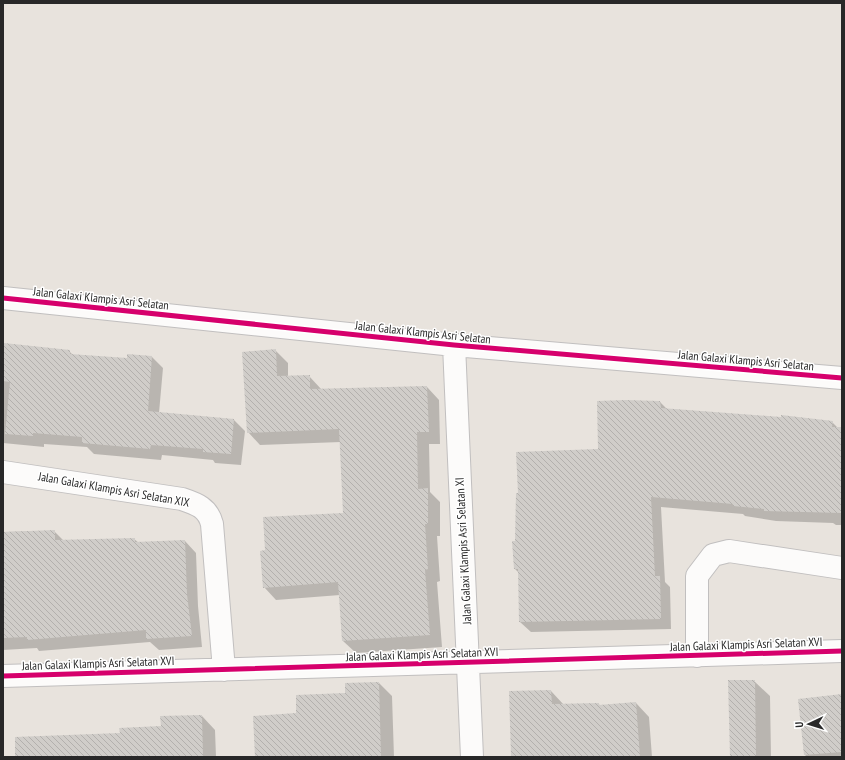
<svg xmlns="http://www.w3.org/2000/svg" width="845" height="760" viewBox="0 0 845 760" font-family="'PT Sans Narrow',sans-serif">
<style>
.shadow{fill:#0003}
.building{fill:url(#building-back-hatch)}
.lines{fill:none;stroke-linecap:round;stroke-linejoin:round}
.minor-casing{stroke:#c1bfbf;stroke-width:24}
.minor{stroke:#fcfbfa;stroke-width:22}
.cycleway-casing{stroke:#fff;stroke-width:8}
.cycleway{stroke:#d6006c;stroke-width:5}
.labels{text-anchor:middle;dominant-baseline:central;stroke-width:3;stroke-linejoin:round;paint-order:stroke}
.street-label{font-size:12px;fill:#282828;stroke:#fff}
</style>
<defs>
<pattern id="building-back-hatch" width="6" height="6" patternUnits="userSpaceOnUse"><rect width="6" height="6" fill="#d0cdc9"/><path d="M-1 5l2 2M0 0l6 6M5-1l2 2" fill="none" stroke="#b3b0ad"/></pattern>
</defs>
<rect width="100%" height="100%" fill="#e8e3dd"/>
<!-- shadow -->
<path class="shadow" d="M 3,344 L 69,351 L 73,355 L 128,359 L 128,355 L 152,357 L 163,368 L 159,413 L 234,420 L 245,431 L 241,465 L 215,463 L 213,460 L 162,455 L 161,460 L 94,454 L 87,447 L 44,444 L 44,447 L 3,443 Z
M 275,350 L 288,363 L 288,377 L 309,376 L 322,390 L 427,387 L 439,400 L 440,444 L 429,444 L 430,492 L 440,502 L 440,536 L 437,536 L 440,581 L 437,582 L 442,647 L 356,653 L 343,641 L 340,595 L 276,600 L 264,587 L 344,514 L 341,442 L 260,445 L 248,432 Z
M 660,402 L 667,409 L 832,422 L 838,428 L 842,428 L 842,525 L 836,525 L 833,523 L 776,521 L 745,516 L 743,514 L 661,507 L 665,582 L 670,587 L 671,629 L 531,632 L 520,622 L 519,573 L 515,569 L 516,542 L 599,450 Z
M 54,531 L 64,541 L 134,539 L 139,543 L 185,541 L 196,553 L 198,606 L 202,647 L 159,650 L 150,642 L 39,651 L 37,648 L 3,650 L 3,532 Z
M 754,681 L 770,696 L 771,757 L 731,757 Z
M 379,683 L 392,696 L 394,757 L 256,757 L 298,714 L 346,694 Z
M 551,691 L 564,705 L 599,704 L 600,706 L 636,703 L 649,717 L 652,757 L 512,757 Z
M 842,695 L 842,757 L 807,757 L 805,755 Z
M 202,716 L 215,730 L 216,757 L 33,757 L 121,734 L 162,727 Z"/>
<!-- building -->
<path class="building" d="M 4,343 L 70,350 L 70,354 L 127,358 L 127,354 L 152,356 L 148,411 L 234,419 L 231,454 L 203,452 L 203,449 L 151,445 L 150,449 L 82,443 L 82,437 L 33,433 L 33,436 L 5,434 L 10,382 L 3,381 Z
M 276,349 L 277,376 L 310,375 L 310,389 L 427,386 L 429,432 L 417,432 L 418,489 L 428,488 L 428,524 L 425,524 L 428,569 L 425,570 L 430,635 L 342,641 L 338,582 L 263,588 L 260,551 L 265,550 L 263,517 L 343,513 L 339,429 L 247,433 L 242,352 Z
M 626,400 L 660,401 L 661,408 L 781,417 L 781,415 L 833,421 L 832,427 L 842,427 L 842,513 L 764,511 L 764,509 L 733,506 L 733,504 L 651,497 L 655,576 L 660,576 L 661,619 L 519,622 L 518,569 L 514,569 L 512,541 L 515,541 L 516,493 L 518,493 L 516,452 L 598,449 L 597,401 Z
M 55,530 L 55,540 L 135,538 L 135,542 L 185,540 L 187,594 L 192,636 L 146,639 L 146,630 L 27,640 L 27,637 L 3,638 L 3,532 Z
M 728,680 L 755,680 L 756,757 L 730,757 Z
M 379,682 L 381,757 L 255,757 L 253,716 L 296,713 L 296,695 L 345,693 L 345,683 Z
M 551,690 L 552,704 L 599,703 L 599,705 L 636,702 L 640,757 L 511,757 L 509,691 Z
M 842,694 L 842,752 L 804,755 L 798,699 Z
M 202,715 L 203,757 L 15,757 L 15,737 L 120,733 L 119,728 L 161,726 L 160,716 Z"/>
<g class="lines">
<defs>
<path id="minor" d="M 3,298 L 454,345 L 842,378
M 454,345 L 472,757
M 3,472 L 182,499 C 197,504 208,508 212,524 L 224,670
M 697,656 L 697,576 L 713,555 L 729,551 L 842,568
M 3,676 L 842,651"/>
</defs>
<!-- minor casing -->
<use href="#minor" class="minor-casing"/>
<!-- minor -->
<use href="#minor" class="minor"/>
<defs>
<path id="cycleway" d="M 3,298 L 454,345 L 842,378
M 3,676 L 842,651"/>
</defs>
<!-- cycleway casing -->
<use href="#cycleway" class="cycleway-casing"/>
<!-- cycleway -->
<use href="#cycleway" class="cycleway"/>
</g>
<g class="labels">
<!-- street labels -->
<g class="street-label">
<text transform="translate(101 298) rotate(6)">Jalan Galaxi Klampis Asri Selatan</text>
<text transform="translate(423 332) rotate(6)">Jalan Galaxi Klampis Asri Selatan</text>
<text transform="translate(746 360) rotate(5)">Jalan Galaxi Klampis Asri Selatan</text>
<text transform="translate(114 489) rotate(10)">Jalan Galaxi Klampis Asri Selatan XIX</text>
<text transform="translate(463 551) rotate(-93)">Jalan Galaxi Klampis Asri Selatan XI</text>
<text transform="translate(746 644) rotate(-2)">Jalan Galaxi Klampis Asri Selatan XVI</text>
<text transform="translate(422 654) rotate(-2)">Jalan Galaxi Klampis Asri Selatan XVI</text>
<text transform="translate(98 663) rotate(-2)">Jalan Galaxi Klampis Asri Selatan XVI</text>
</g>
</g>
<!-- border -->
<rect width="845" height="760" fill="none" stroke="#282828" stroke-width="8"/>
<!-- north arrow -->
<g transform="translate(809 724) rotate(266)" stroke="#ffffff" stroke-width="3" paint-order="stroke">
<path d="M0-3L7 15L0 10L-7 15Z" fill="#282828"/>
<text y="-6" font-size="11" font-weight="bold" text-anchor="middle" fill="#282828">U</text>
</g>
</svg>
